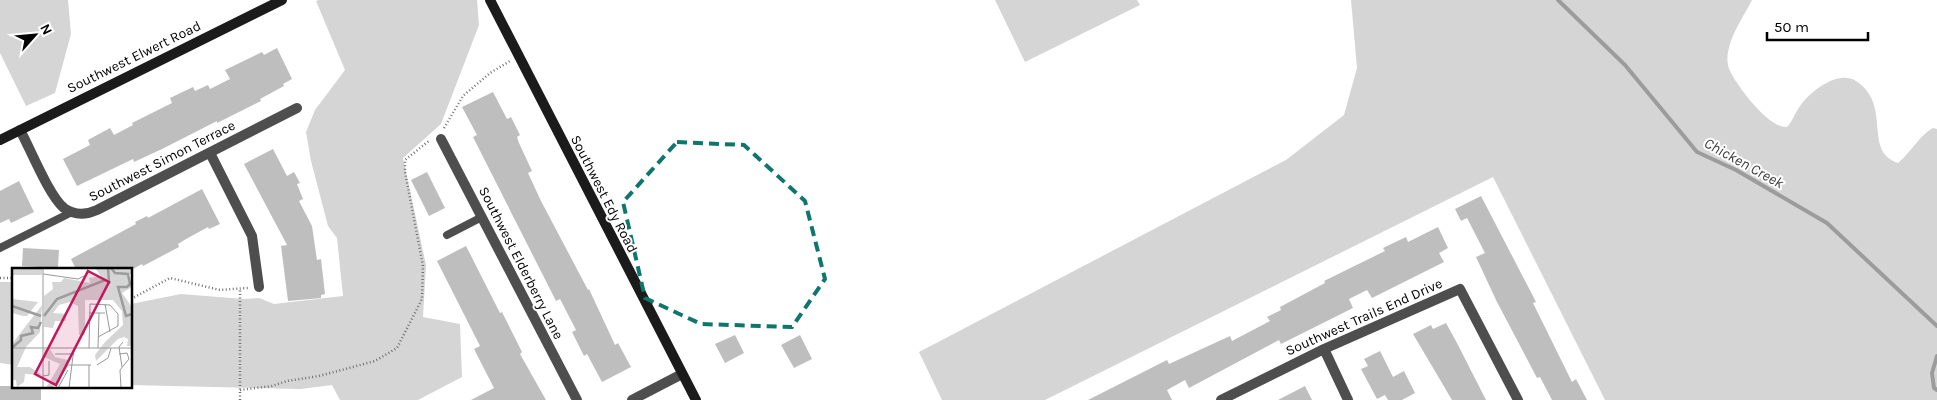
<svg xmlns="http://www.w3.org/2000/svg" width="1937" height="400" viewBox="0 0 1937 400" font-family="Karla,sans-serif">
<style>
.green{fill:#d5d5d5}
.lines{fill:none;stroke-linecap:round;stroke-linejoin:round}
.stream{stroke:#9c9c9c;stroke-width:4}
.building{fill:#bebebe}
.path{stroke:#707070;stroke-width:2.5;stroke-dasharray:1 2.5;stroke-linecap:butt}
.service{stroke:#4e4e4e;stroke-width:8}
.minor{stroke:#4e4e4e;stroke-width:10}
.secondary{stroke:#1b1b1b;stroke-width:10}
.marked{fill:none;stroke:#0f766e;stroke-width:4;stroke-dasharray:10 6;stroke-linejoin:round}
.labels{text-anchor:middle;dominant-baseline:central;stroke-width:4;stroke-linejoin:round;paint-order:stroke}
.street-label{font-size:14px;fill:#000;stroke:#fff}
.water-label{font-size:15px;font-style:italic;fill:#3d3d3d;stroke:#fff}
.inset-river{fill:none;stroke:#9c9c9c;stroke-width:2.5}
.inset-road{fill:none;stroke:#999;stroke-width:1}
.view{fill:#c2185b;fill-opacity:0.15;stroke:#c2185b;stroke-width:2.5}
.inset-edge{fill:none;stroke:#000;stroke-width:2.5}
</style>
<rect width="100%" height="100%" fill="#fff"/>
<!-- green -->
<path class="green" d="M 0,0 L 68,0 L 71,34 L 55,93 L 26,106 L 0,53 Z
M 319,0 L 477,0 L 479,25 L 441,124 L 403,158 L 426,265 L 423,317 L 460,324 L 462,377 L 418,400 L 340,400 L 332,385 L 301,389 L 131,385 L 131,304 L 181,294 L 244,299 L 259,298 L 274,304 L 343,296 L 337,238 L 328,226 L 311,161 L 306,132 L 315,110 L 345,70 L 316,1 Z
M 995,0 L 1137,0 L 1140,5 L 1025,62 Z
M 1351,0 L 1752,0 C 1744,16 1731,34 1728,52 C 1727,57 1727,65 1730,71 C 1738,87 1769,129 1787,127 C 1792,122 1793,117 1797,111 C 1806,94 1837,69 1856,81 C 1893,105 1862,151 1898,163 C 1911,152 1919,136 1933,128 L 1937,129 L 1937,400 L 1605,400 L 1493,177 L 1045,400 L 942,400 L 919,352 L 1286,160 L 1344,115 L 1357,68 Z
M 0,282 L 14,282 L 14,365 L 0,363 Z"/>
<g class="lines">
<!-- stream -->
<path class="stream" d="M 1558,0 L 1625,65 L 1697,152 L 1736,170 L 1827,223 L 1937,326
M 1937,356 L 1932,373 L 1934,388 L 1937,390"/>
</g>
<!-- building -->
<path class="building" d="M 277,48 L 292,79 L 283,84 L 284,86 L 260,99 L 261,101 L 217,123 L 217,121 L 162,149 L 134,162 L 133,159 L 77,186 L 63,159 L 90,145 L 88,140 L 110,128 L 114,135 L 133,125 L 132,123 L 172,103 L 170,98 L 193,87 L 195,91 L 208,85 L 210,89 L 230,79 L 225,70 L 262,52 L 264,55 Z
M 493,92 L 507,119 L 511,117 L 520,135 L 517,137 L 519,143 L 532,171 L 528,173 L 541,201 L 588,290 L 589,289 L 615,345 L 618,343 L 631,367 L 602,382 L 587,354 L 584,356 L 572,332 L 576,330 L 560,299 L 556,301 L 473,137 L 477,135 L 462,107 Z
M 273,149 L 287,176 L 294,172 L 300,183 L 297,184 L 303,199 L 299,201 L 312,226 L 317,260 L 321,259 L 325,294 L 321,295 L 321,298 L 288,301 L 281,246 L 287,245 L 244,164 Z
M 427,172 L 445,208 L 429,216 L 411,180 Z
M 19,181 L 34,212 L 11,223 L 9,219 L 0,223 L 0,191 Z
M 202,189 L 220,224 L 209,229 L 208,227 L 186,239 L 178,244 L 179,247 L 143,266 L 142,264 L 133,269 L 76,269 L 71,259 L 136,224 L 135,222 L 147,216 L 148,218 Z
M 1481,196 L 1536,302 L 1533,303 L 1572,382 L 1576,379 L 1587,400 L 1552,400 L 1540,377 L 1537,378 L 1497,302 L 1476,257 L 1485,253 L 1467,218 L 1461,221 L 1455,209 Z
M 1438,227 L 1448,248 L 1439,253 L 1444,262 L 1372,298 L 1367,290 L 1349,299 L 1353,308 L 1281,344 L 1279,340 L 1189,388 L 1185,380 L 1167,390 L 1172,400 L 1088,400 L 1167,360 L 1169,364 L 1230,336 L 1232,341 L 1270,321 L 1267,317 L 1281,310 L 1280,307 L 1325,283 L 1324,281 L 1385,251 L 1383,248 L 1406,237 L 1408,242 Z
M 466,246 L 500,313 L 502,312 L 522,352 L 520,354 L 546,400 L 471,400 L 494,388 L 474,349 L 480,346 L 437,261 Z
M 23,248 L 59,250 L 58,268 L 22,266 Z
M 1446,323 L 1457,343 L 1486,400 L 1452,400 L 1413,334 L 1431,325 L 1433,329 Z
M 735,335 L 744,353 L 725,363 L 715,344 Z
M 800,335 L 812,359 L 794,368 L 781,345 Z
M 1380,351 L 1393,377 L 1404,371 L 1415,393 L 1402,400 L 1388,400 L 1385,395 L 1377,399 L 1361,369 L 1368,366 L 1364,359 Z
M 0,386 L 41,386 L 41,400 L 0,400 Z
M 1305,386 L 1312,400 L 1278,400 Z"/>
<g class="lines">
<!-- path -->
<path class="path" d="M 444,128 L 463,96 L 490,73 L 510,61
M 0,278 L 14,278
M 131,299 L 170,278 L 220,290 L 248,288
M 240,390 L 272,386 L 287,381 L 319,376 L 375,361 L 397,348 L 422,299 L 423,266 L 405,172 L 405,160 L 430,140
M 240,400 L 240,289"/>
<!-- service -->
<path class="service" d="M 447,235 L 482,217
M 0,248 L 72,212"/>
<!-- minor -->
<path class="minor" d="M 20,130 C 30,148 49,196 64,208 C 74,215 86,215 97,210 L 297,108
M 441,139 L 577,400
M 210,153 L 252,236 L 259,287
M 1324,349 L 1348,400
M 632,400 L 682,374
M 1221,400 L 1324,349 L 1460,289 L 1518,400"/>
<!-- secondary -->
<path class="secondary" d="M 490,0 L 696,400
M 0,140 L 282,0"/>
</g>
<!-- marked area -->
<path class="marked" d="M 677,142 L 744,145 L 805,201 L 825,279 L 792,327 L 701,324 L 645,298 L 623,202 Z"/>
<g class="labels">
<!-- street labels -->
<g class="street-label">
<text transform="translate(134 57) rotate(-26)">Southwest Elwert Road</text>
<text transform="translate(162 161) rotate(-27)">Southwest Simon Terrace</text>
<text transform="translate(604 194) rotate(63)">Southwest Edy Road</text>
<text transform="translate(521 263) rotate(63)">Southwest Elderberry Lane</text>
<text transform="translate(1364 317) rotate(-24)">Southwest Trails End Drive</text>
</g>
<!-- water labels -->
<g class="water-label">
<text transform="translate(1744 163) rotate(29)">Chicken Creek</text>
</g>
</g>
<!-- overview -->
<g transform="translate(12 268)">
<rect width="120" height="120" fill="#fff"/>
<path d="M 0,0 L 30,0 L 30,7 L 0,7 ZM 83,0 L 120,0 L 120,6 L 116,6 L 120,19 L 110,25 L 120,39 L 120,78 L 115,78 L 116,71 L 112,69 L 106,71 L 84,93 L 83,87 L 93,74 L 111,57 L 110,43 L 101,32 L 73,32 L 73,67 L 67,67 L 66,38 L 58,34 L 47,37 L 41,45 L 54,46 L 54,53 L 43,53 L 41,60 L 32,59 L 32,28 L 41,21 L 40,14 L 49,14 L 52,10 L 78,15 L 77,10 L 89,8 ZM 0,31 L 26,34 L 15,48 L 11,48 L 0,45 ZM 30,37 L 28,64 L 14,79 L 5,99 L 18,99 L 30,107 L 13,106 L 12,114 L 5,119 L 4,112 L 0,112 L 0,76 ZM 32,81 L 38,81 L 43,89 L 56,92 L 56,99 L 40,120 L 34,120 L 48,96 L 32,89 Z" fill="#d5d5d5"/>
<path class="inset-river" d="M 99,0 L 103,5 L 116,6 L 118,16 L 115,19 L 106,19 L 114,48 L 120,46M 0,38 L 29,48M 32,48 L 45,31 L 93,12 L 97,14 L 96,0M 1,79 L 9,72 L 9,68 L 21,65 L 19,59 L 26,60 L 29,54"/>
<path class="inset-road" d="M 31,6 L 66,11 L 72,8M 93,36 L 98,64M 77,45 L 93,45M 0,80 L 31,80M 31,80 L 120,80M 77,80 L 78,36 L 98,37 L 106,46 L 106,58 L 86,69M 86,80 L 87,45M 43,86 L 62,86M 107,86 L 115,85 L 117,91 L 108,102 L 109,120M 56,97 L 79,97M 77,97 L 77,120M 85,97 L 96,90 L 99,80M 110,99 L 107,79 L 111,74M 31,108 L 37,107 L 37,93M 31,120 L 31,0M 46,120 L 56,102M 57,120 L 62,80"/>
<path class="view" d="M 76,3 L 97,14 L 44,117 L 23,106 Z"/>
<rect width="120" height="120" class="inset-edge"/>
</g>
<!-- north arrow -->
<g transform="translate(35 35) rotate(63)" stroke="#ffffff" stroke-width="4" paint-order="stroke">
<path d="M0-4L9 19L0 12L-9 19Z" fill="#000000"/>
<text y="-8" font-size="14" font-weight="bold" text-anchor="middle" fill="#000000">N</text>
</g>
<!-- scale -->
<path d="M1767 32v8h101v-8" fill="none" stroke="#000000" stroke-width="2.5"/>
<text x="1774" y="32" font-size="15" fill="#000000" stroke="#ffffff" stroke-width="4" paint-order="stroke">50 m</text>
</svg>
